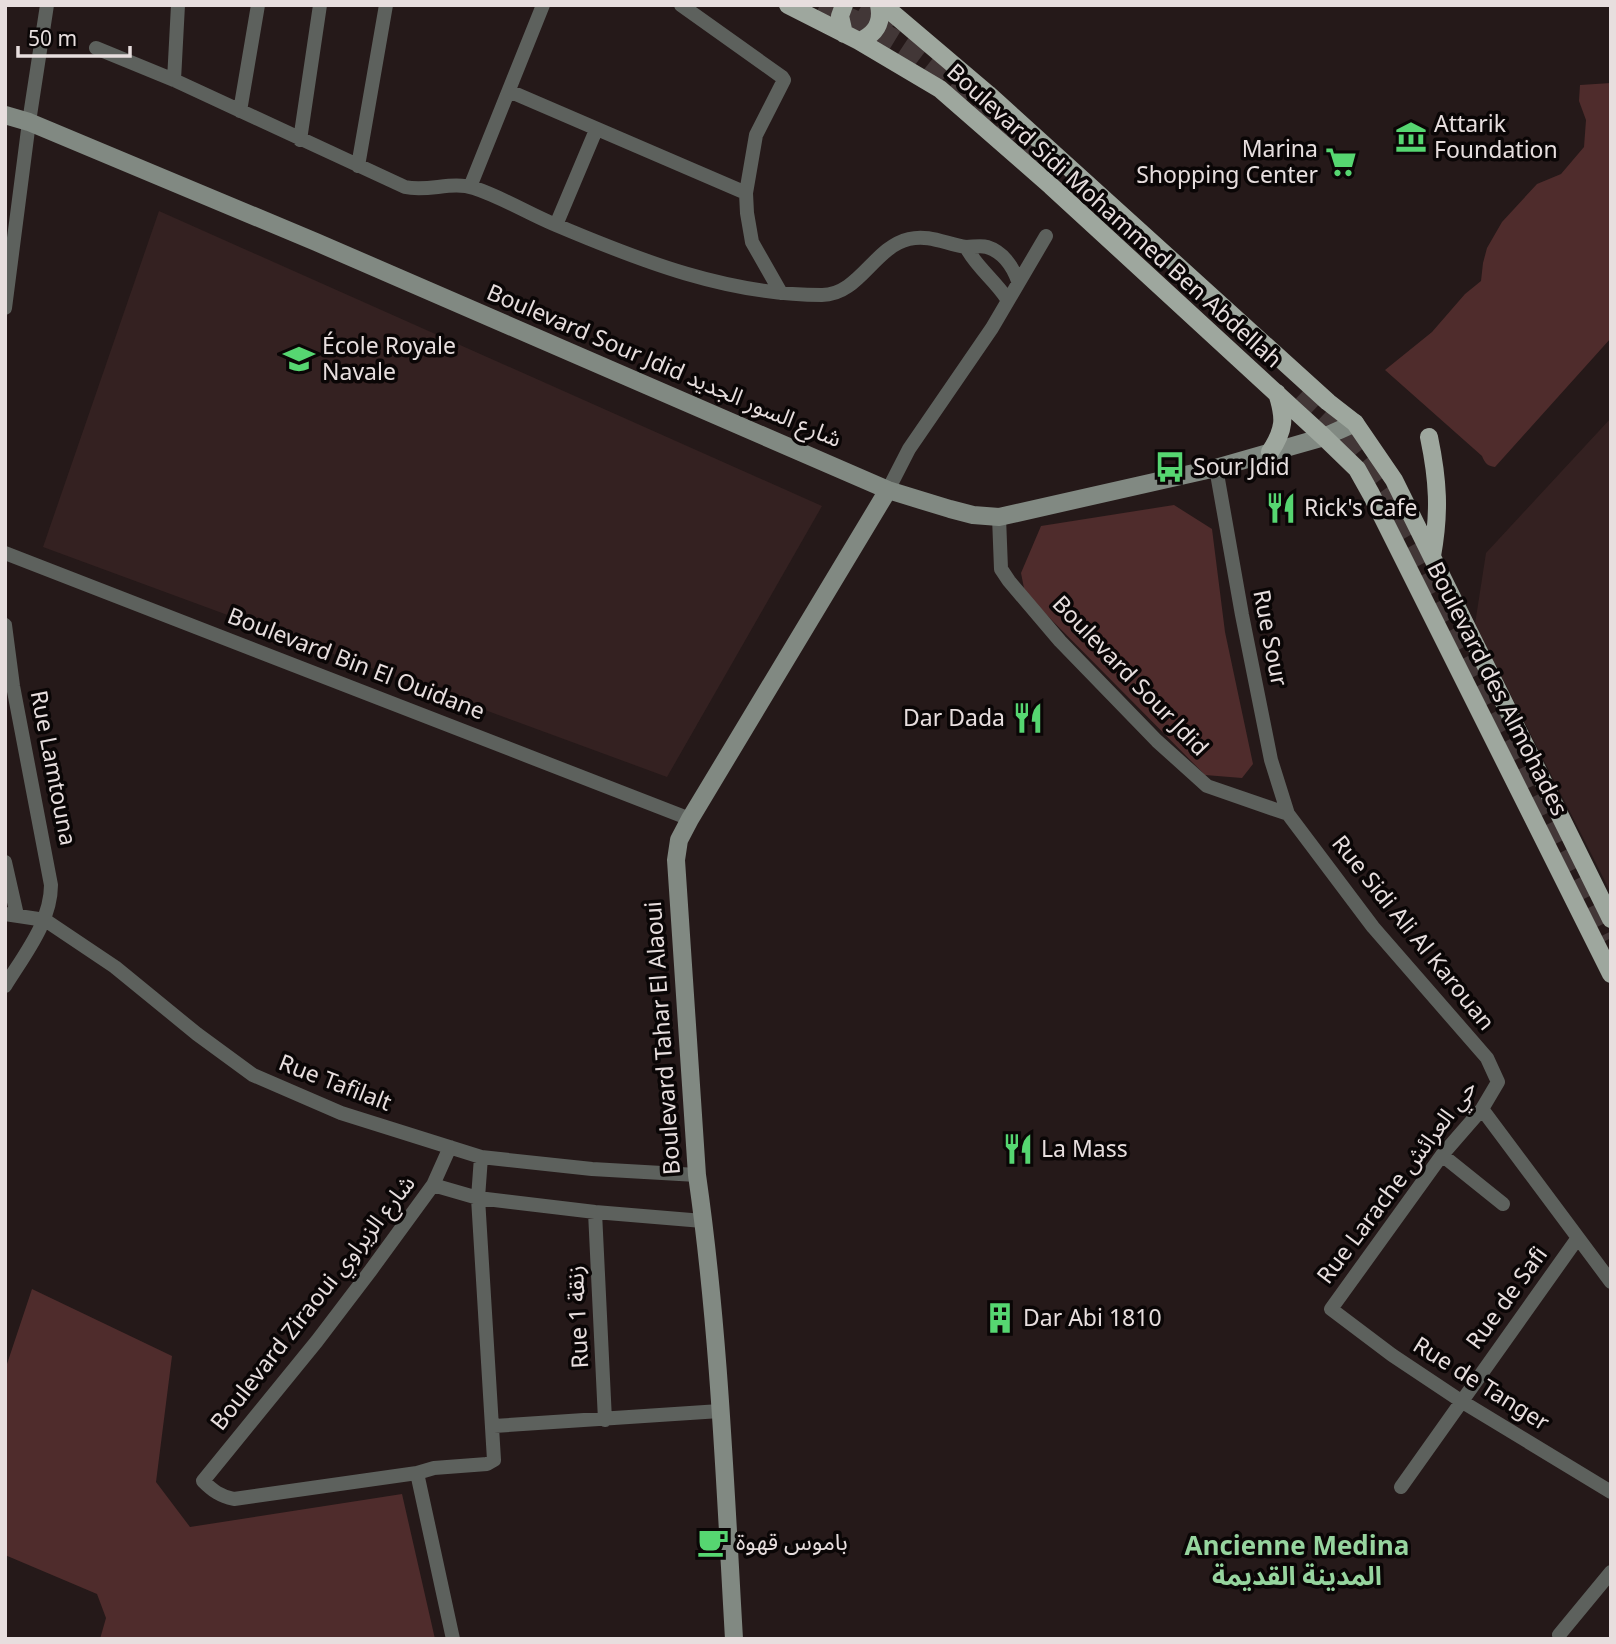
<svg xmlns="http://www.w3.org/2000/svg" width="1616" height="1644" viewBox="0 0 1616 1644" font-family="Georgia,'Noto Sans Arabic',serif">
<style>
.built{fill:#342121}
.green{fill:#4f2c2c}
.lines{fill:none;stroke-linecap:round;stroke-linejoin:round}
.highway-tunnel{stroke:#423737;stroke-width:21;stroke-dasharray:21 10;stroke-linecap:butt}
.street{stroke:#5d615d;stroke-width:14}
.secondary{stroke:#818982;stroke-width:18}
.primary{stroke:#9ea79e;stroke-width:18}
.labels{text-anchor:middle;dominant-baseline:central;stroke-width:7;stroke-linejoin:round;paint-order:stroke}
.poi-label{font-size:23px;fill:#e7dede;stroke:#0a0606;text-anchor:start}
.street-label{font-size:23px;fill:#e7dede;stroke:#0a0606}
.quarter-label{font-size:26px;font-weight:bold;fill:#96d49e;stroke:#0a0606}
</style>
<rect width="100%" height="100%" fill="#251919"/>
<!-- built -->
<path class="built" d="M 159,211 L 822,506 L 667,777 L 43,547 Z
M 1611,418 L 1611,893 L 1475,624 L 1486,553 Z"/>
<!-- green -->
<path class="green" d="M 1611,83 L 1611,338 L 1495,467 C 1487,466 1485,463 1482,456 L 1385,370 L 1432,332 L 1465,294 L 1481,281 L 1483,263 L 1487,248 L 1502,222 L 1537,184 L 1561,174 L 1584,147 L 1586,120 L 1579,101 L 1580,85 Z
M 1174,505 L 1212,529 L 1225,632 L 1253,764 L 1242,778 L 1205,775 L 1025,593 L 1021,573 L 1041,526 Z
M 32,1289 L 172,1356 L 156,1482 L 190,1527 L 402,1494 L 435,1639 L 100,1639 L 106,1618 L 97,1594 L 5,1555 L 5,1370 Z"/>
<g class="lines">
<!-- highway-tunnel -->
<path class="highway-tunnel" d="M 820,5 C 844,17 870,26 893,39 C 943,69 996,125 1040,165
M 862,5 L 894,24
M 1303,391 L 1340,426 L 1381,475
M 1361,468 C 1398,511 1422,564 1448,614 C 1505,720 1557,830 1611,938"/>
<!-- street -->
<path class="street" d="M 681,5 L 782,77 L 784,80 L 756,135 L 746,193 L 747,213 L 752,242 L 781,293
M 96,48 L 174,80 L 405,187 C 428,192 452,181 474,188 C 502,197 529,214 556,225 C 641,261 728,295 822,295 C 859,295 874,247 909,239 C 929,234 946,244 966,247 C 973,247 981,245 987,247 C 1003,252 1013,267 1018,281
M 174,80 L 178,5
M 509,91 L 746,193
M 240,111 L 258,5
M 300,140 L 320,5
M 358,166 L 386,5
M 470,187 L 543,5
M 556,225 L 596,130
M 966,247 C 976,267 995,280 1007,299
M 5,308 L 29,122 L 47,5
M 1216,468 L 1242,615 L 1271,760 L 1288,814 L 1373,927 L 1487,1058 L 1498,1082 L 1482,1109 L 1442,1155 L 1331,1309 L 1392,1355 L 1461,1401 L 1611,1492
M 888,490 L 909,449 L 992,328 L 1046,236
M 999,517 L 1001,569 L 1009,581 L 1060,641 L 1157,741 L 1207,786 L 1288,814
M 5,553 L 690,819
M 5,625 L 13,686 L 51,885 C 51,922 24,955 5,986
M 5,862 L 17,915
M 5,914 L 45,920 L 115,967 L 197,1034 L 253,1075 L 341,1113 L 481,1157 L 592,1169 L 697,1175
M 1482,1109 L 1611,1282
M 450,1147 L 433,1185 L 371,1270 L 317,1341 L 203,1481 C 213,1491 220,1496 234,1499 L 417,1473 L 434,1468 L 487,1464 L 494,1460 L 478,1198 L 481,1157
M 1442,1155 L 1503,1204
M 433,1185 L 478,1198 L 595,1212 L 703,1221
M 595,1212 L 605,1420
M 494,1426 L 720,1411
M 417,1473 L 453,1639
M 1401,1487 L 1577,1239
M 1559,1635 L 1611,1572"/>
<!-- secondary -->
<path class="secondary" d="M 5,115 L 29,122 L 316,242 L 888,490 L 950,509 L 973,515 L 999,517 L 1216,468 L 1324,437 L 1355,423
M 734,1639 C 725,1484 719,1328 697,1175 L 676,860 L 679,840 L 690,819 L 888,490"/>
<!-- primary -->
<path class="primary" d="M 788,5 L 859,41 L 940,89 L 1051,186 L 1324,437 L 1357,469 L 1371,494 L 1611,974
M 844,5 L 840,16 L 844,34
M 883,5 L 988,94 L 1328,402 L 1355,423 L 1394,480 L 1611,919
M 859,41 C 875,35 883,23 879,5
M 1429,437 C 1438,480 1440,512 1432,556
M 1270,452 C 1285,429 1285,418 1277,393"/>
</g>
<!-- icons -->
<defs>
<symbol id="museum-bare" viewBox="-9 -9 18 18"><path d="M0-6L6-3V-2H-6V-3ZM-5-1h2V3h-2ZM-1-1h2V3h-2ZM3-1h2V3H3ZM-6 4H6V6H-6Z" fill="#56d671" stroke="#0a0606" stroke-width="2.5" paint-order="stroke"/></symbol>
<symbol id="supermarket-bare" viewBox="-9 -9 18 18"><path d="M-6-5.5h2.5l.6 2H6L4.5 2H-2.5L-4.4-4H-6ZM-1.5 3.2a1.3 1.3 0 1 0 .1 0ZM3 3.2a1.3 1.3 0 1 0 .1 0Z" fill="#56d671" stroke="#0a0606" stroke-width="2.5" paint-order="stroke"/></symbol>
<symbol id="school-bare" viewBox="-9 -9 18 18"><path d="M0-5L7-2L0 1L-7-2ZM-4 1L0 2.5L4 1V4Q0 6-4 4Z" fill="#56d671" stroke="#0a0606" stroke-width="2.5" paint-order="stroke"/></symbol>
<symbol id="bus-bare" viewBox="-9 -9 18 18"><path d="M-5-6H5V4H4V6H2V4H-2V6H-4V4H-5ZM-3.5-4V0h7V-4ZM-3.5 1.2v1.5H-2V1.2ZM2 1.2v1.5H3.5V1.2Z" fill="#56d671" stroke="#0a0606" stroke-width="2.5" paint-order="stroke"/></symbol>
<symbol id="restaurant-bare" viewBox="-9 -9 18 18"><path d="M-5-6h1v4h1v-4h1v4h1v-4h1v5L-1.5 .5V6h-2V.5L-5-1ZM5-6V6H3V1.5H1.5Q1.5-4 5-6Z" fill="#56d671" stroke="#0a0606" stroke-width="2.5" paint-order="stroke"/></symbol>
<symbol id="building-bare" viewBox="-9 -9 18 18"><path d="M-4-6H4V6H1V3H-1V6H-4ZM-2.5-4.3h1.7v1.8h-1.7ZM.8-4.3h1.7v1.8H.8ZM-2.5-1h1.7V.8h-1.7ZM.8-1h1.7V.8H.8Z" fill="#56d671" stroke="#0a0606" stroke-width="2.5" paint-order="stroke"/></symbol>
<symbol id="cafe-bare" viewBox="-9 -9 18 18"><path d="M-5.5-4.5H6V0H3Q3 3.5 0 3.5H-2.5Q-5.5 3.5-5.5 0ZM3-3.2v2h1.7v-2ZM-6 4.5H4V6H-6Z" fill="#56d671" stroke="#0a0606" stroke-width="2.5" paint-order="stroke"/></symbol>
</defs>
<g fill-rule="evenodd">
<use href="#museum-bare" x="1389" y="115" width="44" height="44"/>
<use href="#supermarket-bare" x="1319" y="140" width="44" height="44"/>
<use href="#school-bare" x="277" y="337" width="44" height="44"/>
<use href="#bus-bare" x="1148" y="445" width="44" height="44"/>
<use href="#restaurant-bare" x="1259" y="486" width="44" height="44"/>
<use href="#restaurant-bare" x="1006" y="696" width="44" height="44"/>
<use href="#restaurant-bare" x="996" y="1127" width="44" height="44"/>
<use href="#building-bare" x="978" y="1296" width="44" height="44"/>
<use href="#cafe-bare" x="691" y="1520" width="44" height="44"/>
</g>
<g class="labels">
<!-- poi labels -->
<g class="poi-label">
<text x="1434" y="124">Attarik<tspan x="1434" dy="26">Foundation</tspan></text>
<text x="1318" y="149" text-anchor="end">Marina<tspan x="1318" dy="26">Shopping Center</tspan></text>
<text x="322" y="346">École Royale<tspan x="322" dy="26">Navale</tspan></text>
<text x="1193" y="467">Sour Jdid</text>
<text x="1304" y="508">Rick's Cafe</text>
<text x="1005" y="718" text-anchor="end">Dar Dada</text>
<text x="1041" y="1149">La Mass</text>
<text x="1023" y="1318">Dar Abi 1810</text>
<text x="736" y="1542">باموس قهوة</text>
</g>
<!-- street labels -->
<g class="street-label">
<text transform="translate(1114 216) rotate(42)">Boulevard Sidi Mohammed Ben Abdellah</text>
<text transform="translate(664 366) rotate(23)">Boulevard Sour Jdid شارع السور الجديد</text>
<text transform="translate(1270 638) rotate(79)">Rue Sour</text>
<text transform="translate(356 664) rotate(21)">Boulevard Bin El Ouidane</text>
<text transform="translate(1130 676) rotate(46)">Boulevard Sour Jdid</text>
<text transform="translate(1497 689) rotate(63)">Boulevard des Almohades</text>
<text transform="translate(53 768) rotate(79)">Rue Lamtouna</text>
<text transform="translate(1413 933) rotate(51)">Rue Sidi Ali Al Karouan</text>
<text transform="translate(663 1038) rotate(-94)">Boulevard Tahar El Alaoui</text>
<text transform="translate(335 1083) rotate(21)">Rue Tafilalt</text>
<text transform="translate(1397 1182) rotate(-53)">Rue Larache حي العرائش</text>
<text transform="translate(1507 1298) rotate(-54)">Rue de Safi</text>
<text transform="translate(313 1303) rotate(-52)">Boulevard Ziraoui شارع الزيراوي</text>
<text transform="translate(578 1317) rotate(-93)">Rue 1 زنقة</text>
<text transform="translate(1481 1384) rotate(32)">Rue de Tanger</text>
</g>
<!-- quarter labels -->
<g class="quarter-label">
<text x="1297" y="1546">Ancienne Medina<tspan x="1297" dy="30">المدينة القديمة</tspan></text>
</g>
</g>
<!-- border -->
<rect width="1616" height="1644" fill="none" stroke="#e7dede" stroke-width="14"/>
<!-- scale -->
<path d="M18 46v10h112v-10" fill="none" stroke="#e7dede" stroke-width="3.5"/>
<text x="28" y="46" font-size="21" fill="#e7dede" stroke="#0a0606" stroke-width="5" paint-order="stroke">50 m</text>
</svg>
